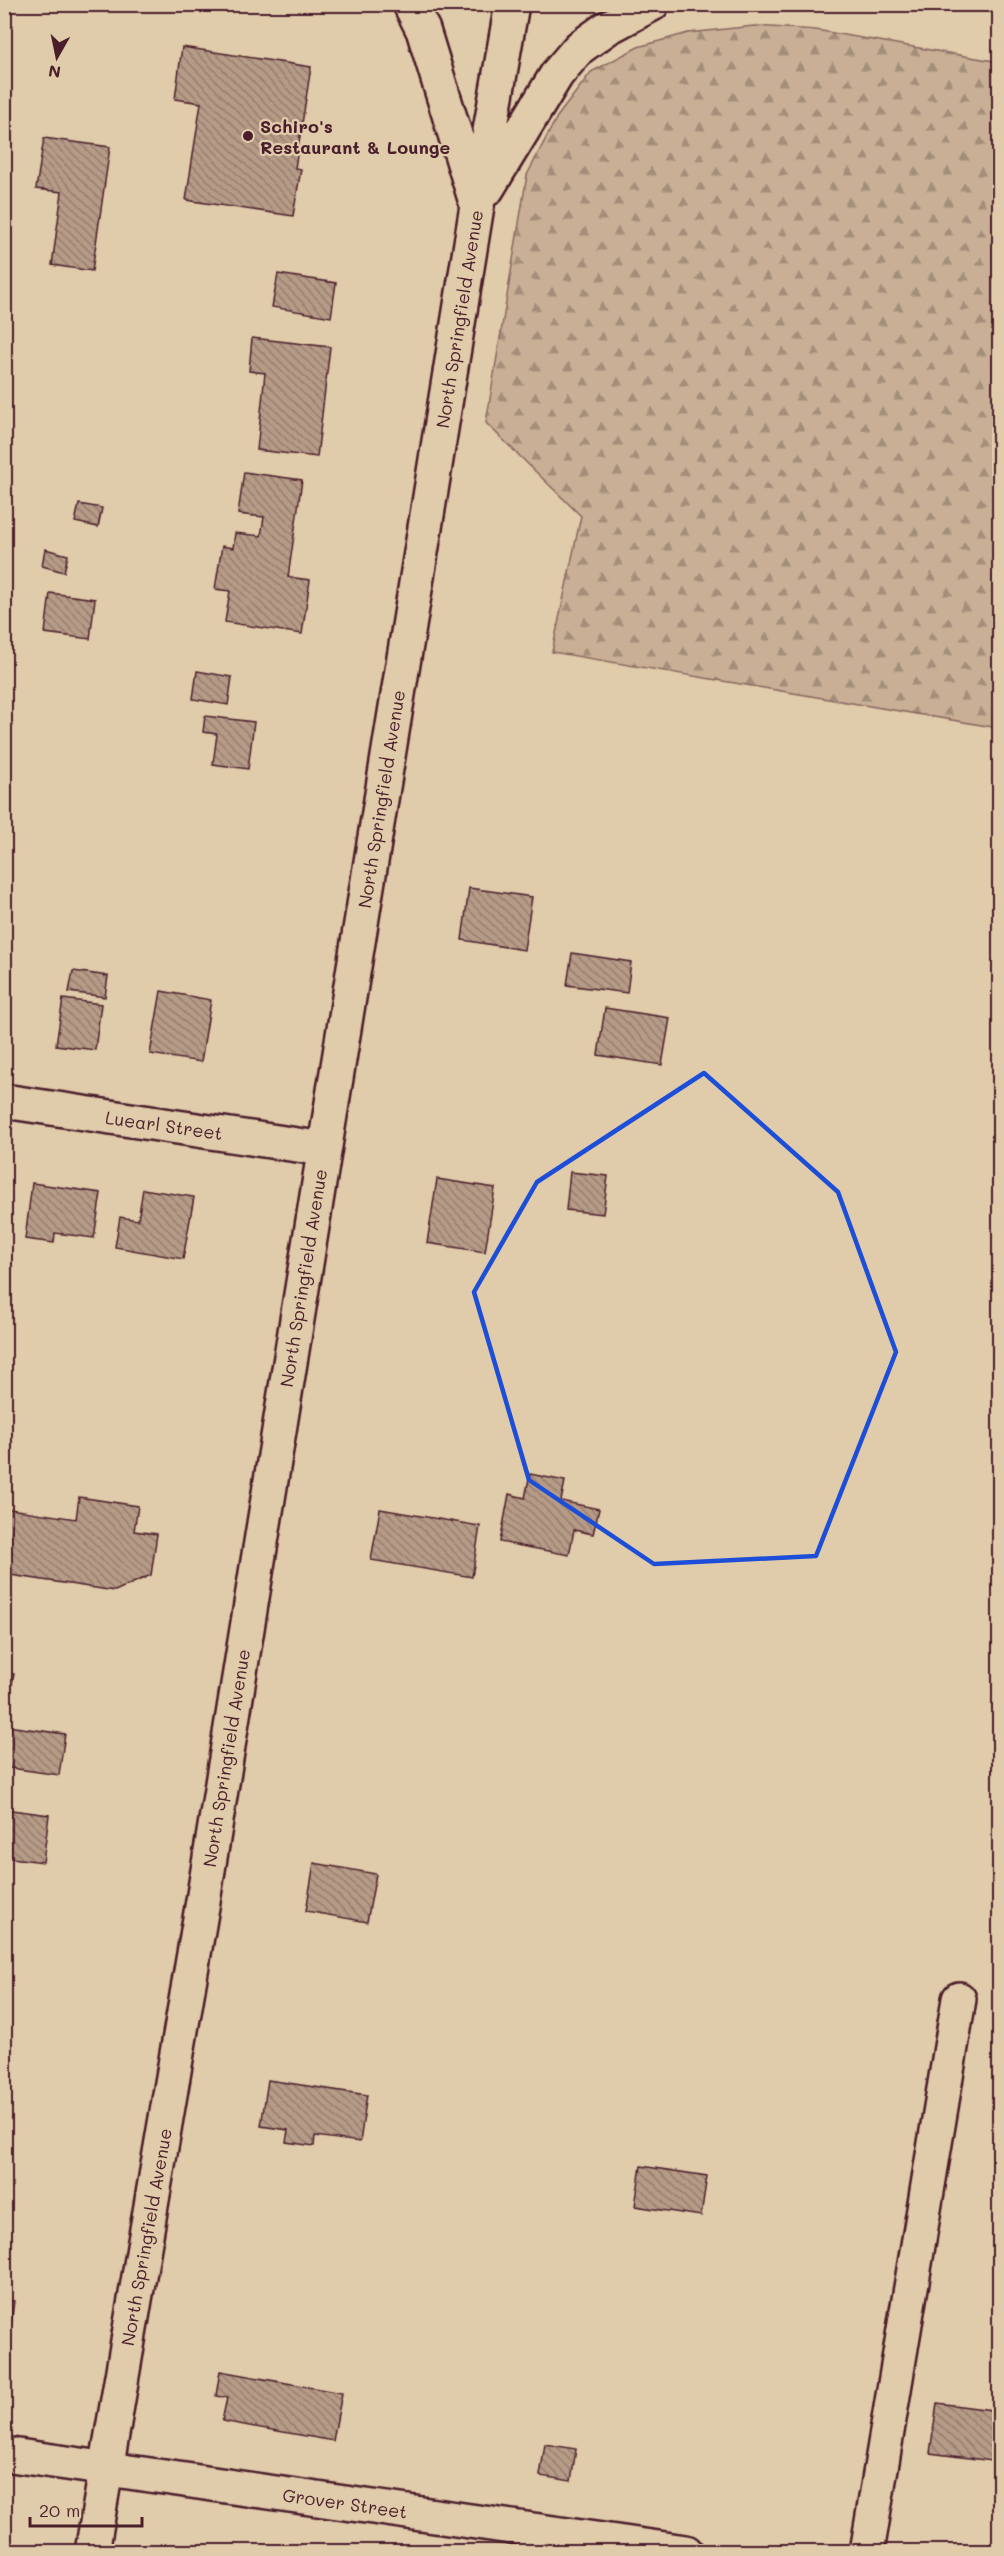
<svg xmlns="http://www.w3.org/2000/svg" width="1004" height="2556" viewBox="0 0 1004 2556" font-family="Mali,sans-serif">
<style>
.forest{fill:url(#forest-firs);stroke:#896760;stroke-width:1.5}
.building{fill:url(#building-back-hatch);stroke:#4a1f2b;stroke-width:1.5}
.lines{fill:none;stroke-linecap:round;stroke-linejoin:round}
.minor-casing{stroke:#4a1f2b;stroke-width:38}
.major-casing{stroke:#4a1f2b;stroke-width:38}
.minor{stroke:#e0cbaa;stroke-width:33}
.major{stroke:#e0cbaa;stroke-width:33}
.marked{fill:none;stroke:#1d4ed8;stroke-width:4.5;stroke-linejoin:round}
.poi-dot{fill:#4a1f2b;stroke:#e0cbaa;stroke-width:2}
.labels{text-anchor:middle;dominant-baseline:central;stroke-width:4.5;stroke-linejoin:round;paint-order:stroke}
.poi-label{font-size:18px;font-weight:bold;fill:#4a1f2b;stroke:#e0cbaa;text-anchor:start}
.street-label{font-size:18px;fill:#4a1f2b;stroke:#e0cbaa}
</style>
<defs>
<pattern id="forest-firs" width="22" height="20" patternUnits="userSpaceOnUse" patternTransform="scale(1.5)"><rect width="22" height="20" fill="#c8af95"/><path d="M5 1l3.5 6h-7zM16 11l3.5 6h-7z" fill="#a48e7a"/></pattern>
<pattern id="building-back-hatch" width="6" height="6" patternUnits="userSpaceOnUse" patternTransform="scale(1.5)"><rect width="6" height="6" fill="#b69b87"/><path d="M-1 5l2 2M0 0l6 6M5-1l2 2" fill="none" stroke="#967e6f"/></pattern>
</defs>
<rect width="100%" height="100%" fill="#e0cbaa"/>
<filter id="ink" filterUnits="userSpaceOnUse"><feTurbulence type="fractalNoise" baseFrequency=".0167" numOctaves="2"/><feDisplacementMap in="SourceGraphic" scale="12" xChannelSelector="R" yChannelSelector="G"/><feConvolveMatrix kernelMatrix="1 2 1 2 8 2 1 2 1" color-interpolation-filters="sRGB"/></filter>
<g filter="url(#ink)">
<!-- forest -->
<path class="forest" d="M 754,26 L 816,30 L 999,62 L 999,728 L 552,652 L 581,516 L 486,423 L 527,175 L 557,117 L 591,72 L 638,47 L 688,33 Z"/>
<!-- building -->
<path class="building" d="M 182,47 L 311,67 L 295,168 L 301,169 L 293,216 L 186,200 L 201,103 L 175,99 Z
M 44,138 L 110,147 L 92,271 L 52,265 L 62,192 L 36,189 Z
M 278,274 L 336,283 L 331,317 L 272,307 Z
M 252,338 L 330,347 L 317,457 L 257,450 L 265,373 L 249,371 Z
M 4,450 L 9,451 L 4,482 Z
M 244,472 L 302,480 L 288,577 L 310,580 L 302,634 L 225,622 L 230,591 L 215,589 L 222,546 L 233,548 L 235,533 L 261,536 L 264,517 L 238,514 Z
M 79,504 L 102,508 L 98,527 L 75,522 Z
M 45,549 L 68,555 L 64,572 L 42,566 Z
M 50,593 L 95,599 L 90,639 L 45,633 Z
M 197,671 L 232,677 L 228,705 L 193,699 Z
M 205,716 L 254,722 L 248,769 L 213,764 L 217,734 L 203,732 Z
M 469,888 L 532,897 L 524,950 L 462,940 Z
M 572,953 L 631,962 L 627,993 L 567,985 Z
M 73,971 L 108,976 L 105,997 L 69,992 Z
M 161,991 L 211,1000 L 201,1062 L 150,1054 Z
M 63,999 L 101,1004 L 95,1050 L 56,1045 Z
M 605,1008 L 670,1018 L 662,1065 L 598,1055 Z
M 570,1172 L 608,1176 L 603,1214 L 566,1210 Z
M 437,1179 L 495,1188 L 485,1252 L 427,1243 Z
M 32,1183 L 101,1193 L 94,1238 L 55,1233 L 54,1243 L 25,1239 Z
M 143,1189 L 194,1197 L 183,1259 L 115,1247 L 120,1217 L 138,1220 Z
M 530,1474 L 565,1481 L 561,1501 L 599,1509 L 593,1534 L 574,1530 L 569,1555 L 500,1542 L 509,1494 L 525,1498 Z
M 79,1497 L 138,1506 L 134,1531 L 157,1534 L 151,1575 L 115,1591 L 4,1574 L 4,1508 L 76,1519 Z
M 380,1509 L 480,1526 L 472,1577 L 371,1560 Z
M 4,1672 L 14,1674 L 7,1707 L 4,1707 Z
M 7,1726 L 65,1734 L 59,1775 L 4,1767 Z
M 4,1809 L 49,1815 L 43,1862 L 4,1857 Z
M 314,1863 L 376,1874 L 367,1922 L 306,1911 Z
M 268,2080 L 367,2095 L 360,2142 L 315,2136 L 314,2146 L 286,2142 L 288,2130 L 261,2126 Z
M 641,2166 L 707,2176 L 701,2216 L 635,2206 Z
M 4,2300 L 14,2301 L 8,2348 L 4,2347 Z
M 220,2371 L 342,2393 L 333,2441 L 222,2421 L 227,2398 L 216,2396 Z
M 937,2403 L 1000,2411 L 1000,2462 L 930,2453 Z
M 545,2444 L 576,2449 L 571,2481 L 540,2476 Z"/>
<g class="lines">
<defs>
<path id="minor" d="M 4,1101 L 324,1149
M 4,2454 L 686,2552
M 867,2552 L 959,1999"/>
<path id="major" d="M 410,4 L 423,30 L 475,199
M 487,189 L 557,74 L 579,48 L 607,28 L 652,4
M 92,2552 L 203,1901 L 477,206 L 512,4"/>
</defs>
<!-- minor casing -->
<use href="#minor" class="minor-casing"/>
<!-- major casing -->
<use href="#major" class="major-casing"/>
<!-- minor -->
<use href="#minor" class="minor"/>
<!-- major -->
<use href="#major" class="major"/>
</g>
</g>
<!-- marked area -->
<path class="marked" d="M 704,1073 L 838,1192 L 896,1352 L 816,1556 L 654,1564 L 529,1480 L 474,1292 L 537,1182 Z"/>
<!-- markers -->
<circle class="poi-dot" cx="248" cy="136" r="6"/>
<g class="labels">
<!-- poi labels -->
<g class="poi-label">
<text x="260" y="126">Schiro's<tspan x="260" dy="21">Restaurant &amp; Lounge</tspan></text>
</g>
<!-- street labels -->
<g class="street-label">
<text transform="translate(459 319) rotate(-81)">North Springfield Avenue</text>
<text transform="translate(381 799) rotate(-81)">North Springfield Avenue</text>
<text transform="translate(164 1125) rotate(8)">Luearl Street</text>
<text transform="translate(303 1278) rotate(-81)">North Springfield Avenue</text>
<text transform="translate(226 1758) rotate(-81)">North Springfield Avenue</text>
<text transform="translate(146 2237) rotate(-80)">North Springfield Avenue</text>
<text transform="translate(345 2503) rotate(8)">Grover Street</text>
</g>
</g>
<!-- margin -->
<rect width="1004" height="2556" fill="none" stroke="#e0cbaa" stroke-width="24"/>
<rect x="12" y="12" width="980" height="2532" fill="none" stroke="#4a1f2b" stroke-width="2" filter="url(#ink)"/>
<!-- north arrow -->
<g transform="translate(57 57) rotate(189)" stroke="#e0cbaa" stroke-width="4.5" paint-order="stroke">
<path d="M0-4.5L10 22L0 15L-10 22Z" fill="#4a1f2b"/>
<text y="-9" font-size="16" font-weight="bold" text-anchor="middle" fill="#4a1f2b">N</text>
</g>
<!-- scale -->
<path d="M30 2517v9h112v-9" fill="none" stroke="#4a1f2b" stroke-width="3"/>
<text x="39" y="2517" font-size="18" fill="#4a1f2b" stroke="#e0cbaa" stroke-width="4.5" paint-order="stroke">20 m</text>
</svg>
